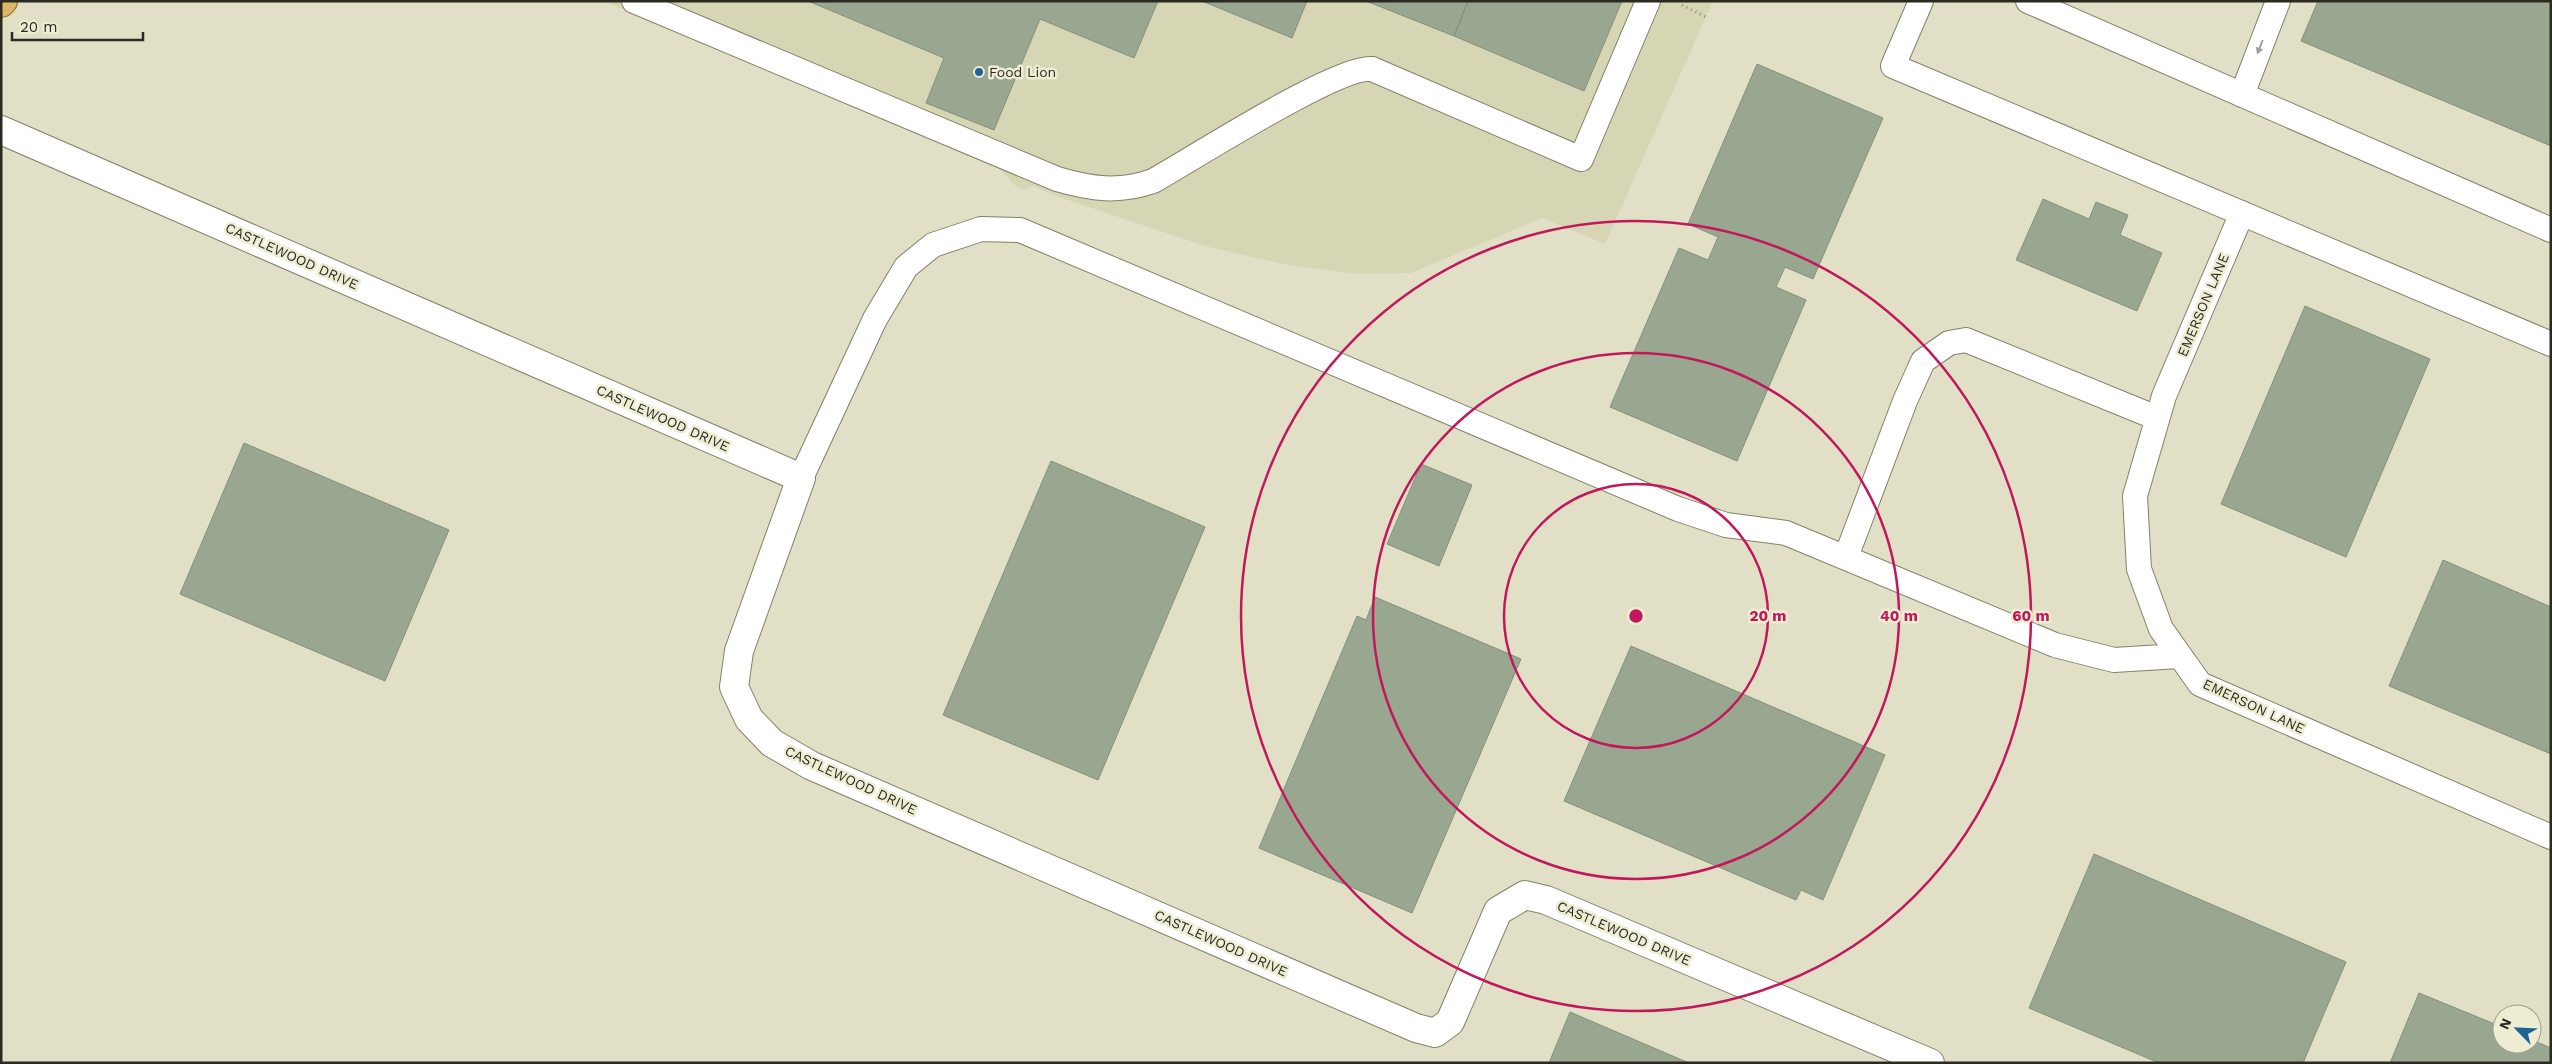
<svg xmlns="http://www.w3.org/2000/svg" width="2552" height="1064" viewBox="0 0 2552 1064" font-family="'Work Sans',sans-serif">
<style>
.built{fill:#d6d6b5}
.building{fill:#99a791;stroke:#83907c}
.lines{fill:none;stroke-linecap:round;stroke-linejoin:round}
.lane-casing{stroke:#828169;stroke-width:26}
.street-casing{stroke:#828169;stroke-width:30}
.primary-casing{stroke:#8c6510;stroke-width:30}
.path{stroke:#8d8c7b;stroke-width:3;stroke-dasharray:1 4;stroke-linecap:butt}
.lane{stroke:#fff;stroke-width:24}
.street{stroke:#fff;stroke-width:28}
.primary{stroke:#d9b66a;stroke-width:28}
.oneway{fill:#a09f9b}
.ring{fill:none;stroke:#c2185b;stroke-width:2.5}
.poi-dot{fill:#1e6398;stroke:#eeedd4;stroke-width:2}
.labels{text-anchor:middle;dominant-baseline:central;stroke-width:5;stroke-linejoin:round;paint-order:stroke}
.poi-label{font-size:14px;fill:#2b2a21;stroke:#eeedd4;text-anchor:start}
.street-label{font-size:14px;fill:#2b2a21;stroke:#eeedd4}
.centre{fill:#c2185b;stroke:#eeedd4;stroke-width:2.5}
.ring-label{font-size:15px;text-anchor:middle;font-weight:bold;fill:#c2185b;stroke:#eeedd4;stroke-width:5;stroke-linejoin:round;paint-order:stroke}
</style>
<rect width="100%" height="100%" fill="#e1e0c7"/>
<!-- built -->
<path class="built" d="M 603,1 L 1713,1 L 1605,244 L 1542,218 L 1411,273 L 1357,274 L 1287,265 L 1205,246 L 1056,196 L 1033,186 L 1025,190 L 1014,185 L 999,168 Z"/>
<!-- building -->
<path class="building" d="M 808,1 L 1158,1 L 1134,58 L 1040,19 L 994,130 L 926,103 L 944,58 Z
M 1202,1 L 1307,1 L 1292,38 Z
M 1366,1 L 1468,1 L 1454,36 Z
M 1468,1 L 1622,1 L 1584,91 L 1454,36 Z
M 2318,1 L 2551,1 L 2551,146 L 2301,41 Z
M 1757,64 L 1883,118 L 1813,279 L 1785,267 L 1776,287 L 1806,300 L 1737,461 L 1610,407 L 1679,248 L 1708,260 L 1718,237 L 1688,224 Z
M 2043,199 L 2089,219 L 2096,202 L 2128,215 L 2120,235 L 2162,253 L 2137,311 L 2016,260 Z
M 2305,306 L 2430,359 L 2346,557 L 2221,504 Z
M 244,443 L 449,530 L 385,681 L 180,594 Z
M 1051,461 L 1205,527 L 1098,780 L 943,715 Z
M 1421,464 L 1472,485 L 1439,566 L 1387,544 Z
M 2443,560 L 2551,607 L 2551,754 L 2389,686 Z
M 1375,597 L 1521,659 L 1412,913 L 1259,848 L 1357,616 L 1366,620 Z
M 1631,646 L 1885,755 L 1823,900 L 1801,890 L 1796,900 L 1564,801 Z
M 2094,854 L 2346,962 L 2303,1063 L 2159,1063 L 2029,1008 Z
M 2419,993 L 2502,1027 L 2502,1044 L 2532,1044 L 2532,1040 L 2551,1048 L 2551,1063 L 2390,1063 Z
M 1570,1012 L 1689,1063 L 1549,1063 Z"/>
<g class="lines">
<defs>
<path id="lane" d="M 634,1 L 1057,179 C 1091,189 1119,193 1153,181 C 1191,160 1338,65 1372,69 L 1581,159 L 1648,1
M 1921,1 L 1893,66 L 2551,344
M 2028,1 L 2551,230
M 2242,95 L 2278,1
M 2242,213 L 2164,396 L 2135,496 L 2139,569 L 2161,629 L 2200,684 L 2551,837
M 801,478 L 875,319 L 906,267 L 933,245 L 981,229 L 1020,230 L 1678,509 L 1726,525 L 1786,533 L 2055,645 L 2114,660 L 2179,656
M 1846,557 L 1905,401 L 1923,361 L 1949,343 L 1966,340 L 2157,418"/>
<path id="street" d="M 1,130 L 801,478 L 739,651 L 734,687 L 749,719 L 772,743 L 812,766 L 1416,1028 L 1435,1033 L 1450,1022 L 1498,911 L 1525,895 L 1546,900 L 1930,1063"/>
<path id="primary" d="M 1,3 L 3,1"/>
</defs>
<!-- lane casing -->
<use href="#lane" class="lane-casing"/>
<!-- street casing -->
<use href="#street" class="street-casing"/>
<!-- primary casing -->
<use href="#primary" class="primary-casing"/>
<!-- path -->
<path class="path" d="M 1682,5 L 1706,17"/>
<!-- lane -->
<use href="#lane" class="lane"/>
<!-- street -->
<use href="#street" class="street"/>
<!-- primary -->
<use href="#primary" class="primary"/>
</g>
<!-- one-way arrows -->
<defs><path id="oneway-solid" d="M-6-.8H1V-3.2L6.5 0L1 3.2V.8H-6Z" transform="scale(1.25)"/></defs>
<use class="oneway" href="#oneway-solid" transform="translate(2260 47) rotate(111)"/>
<!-- distance rings -->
<g class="ring">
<circle cx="1636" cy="616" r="132"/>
<circle cx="1636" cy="616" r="263"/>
<circle cx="1636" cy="616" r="395"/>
</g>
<!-- markers -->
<circle class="poi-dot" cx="979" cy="72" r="5"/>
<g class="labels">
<!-- poi labels -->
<g class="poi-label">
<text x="989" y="72">Food Lion</text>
</g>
<!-- street labels -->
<g class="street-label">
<text transform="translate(292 256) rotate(24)">CASTLEWOOD DRIVE</text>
<text transform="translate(2203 305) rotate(-67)">EMERSON LANE</text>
<text transform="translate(663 418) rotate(24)">CASTLEWOOD DRIVE</text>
<text transform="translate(2254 706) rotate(25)">EMERSON LANE</text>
<text transform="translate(851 780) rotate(25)">CASTLEWOOD DRIVE</text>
<text transform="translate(1624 933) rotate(23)">CASTLEWOOD DRIVE</text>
<text transform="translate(1221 943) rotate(24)">CASTLEWOOD DRIVE</text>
</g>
</g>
<circle cx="1636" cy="616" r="8" class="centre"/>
<g class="ring-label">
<text x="1768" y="621">20 m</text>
<text x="1899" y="621">40 m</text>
<text x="2031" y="621">60 m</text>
</g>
<!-- border -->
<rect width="2552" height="1064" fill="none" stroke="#2b2a21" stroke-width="5"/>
<!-- north arrow -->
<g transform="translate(2517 1029) rotate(294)"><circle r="24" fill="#eeedd4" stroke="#a09f8c"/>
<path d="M0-4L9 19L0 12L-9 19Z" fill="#1e6398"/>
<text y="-8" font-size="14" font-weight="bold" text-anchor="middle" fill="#2b2a21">N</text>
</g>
<!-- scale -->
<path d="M12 32v8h131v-8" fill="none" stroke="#2b2a21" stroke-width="2.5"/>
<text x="20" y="32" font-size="15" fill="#2b2a21" stroke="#eeedd4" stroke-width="4" paint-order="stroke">20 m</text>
</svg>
